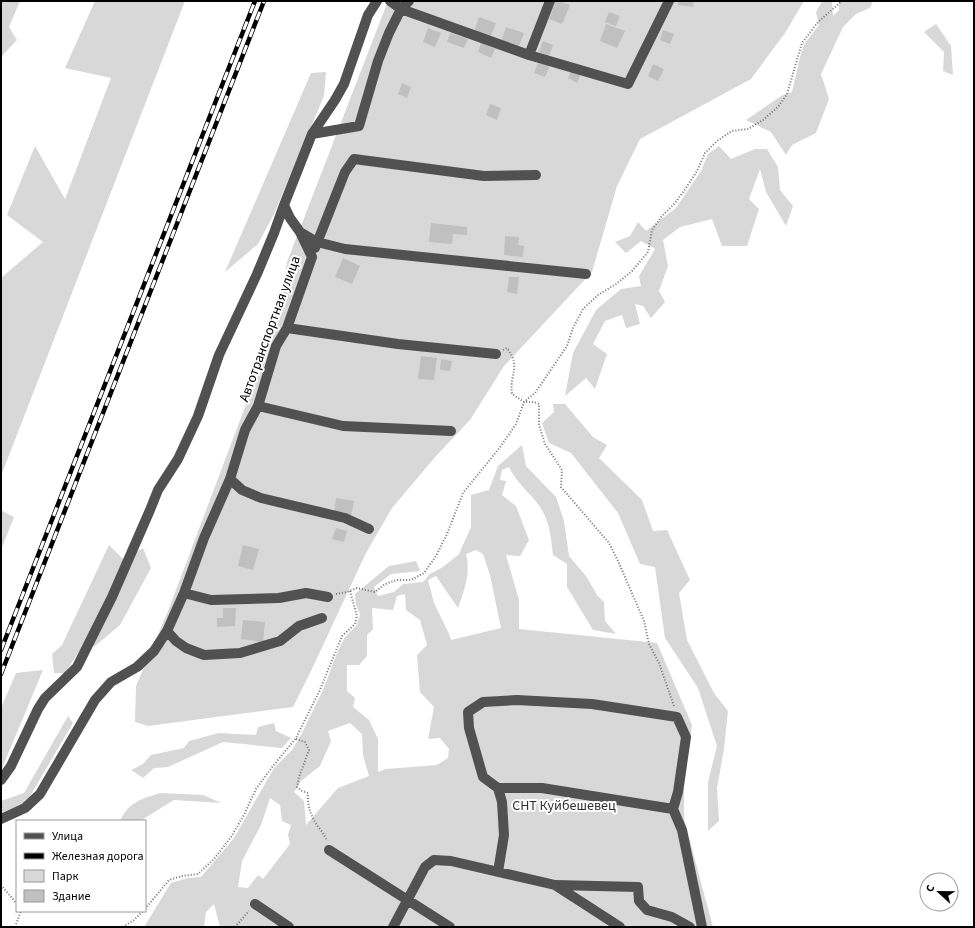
<svg xmlns="http://www.w3.org/2000/svg" width="975" height="928" viewBox="0 0 975 928" font-family="'Source Sans 3',sans-serif">
<style>
.green{fill:#d8d8d8;fill-rule:evenodd}
.building{fill:#c0c0c0}
.lines{fill:none;stroke-linecap:round;stroke-linejoin:round}
.path{stroke:#737373;stroke-width:2;stroke-dasharray:1 2;stroke-linecap:butt}
.minor{stroke:#515151;stroke-width:10}
.rail-casing{stroke:#000;stroke-width:4.5}
.rail{stroke:#fff;stroke-width:3;stroke-dasharray:9;stroke-linecap:butt}
.labels{text-anchor:middle;dominant-baseline:central;stroke-width:4;stroke-linejoin:round;paint-order:stroke}
.street-label{font-size:14px;fill:#000;stroke:#fff}
.park-label{font-size:14px;fill:#2f2f2f;stroke:#fff}
</style>
<rect width="100%" height="100%" fill="#fff"/>
<!-- green -->
<path class="green" d="M 1,1 L 20,1 L 9,27 L 17,40 L 1,57 Z
M 95,1 L 185,1 L 1,476 L 1,278 L 43,242 L 7,215 L 35,146 L 65,199 L 111,78 L 65,68 Z
M 388,1 L 804,1 L 785,33 L 751,79 L 640,139 L 617,186 L 592,272 L 504,366 L 470,420 L 436,456 L 392,508 L 366,553 L 311,671 L 293,707 L 148,726 L 135,722 L 136,686 L 168,611 L 279,317 L 287,262 Z
M 822,1 L 832,1 L 833,16 L 839,10 L 839,1 L 873,1 L 870,8 L 856,14 L 843,27 L 821,74 L 829,99 L 816,133 L 792,145 L 786,155 L 771,132 L 746,120 L 781,96 L 792,92 L 800,57 L 805,43 L 819,25 L 816,12 Z
M 936,24 L 951,46 L 953,75 L 943,71 L 944,52 L 924,32 Z
M 326,72 L 324,96 L 274,214 L 258,244 L 225,272 L 311,73 Z
M 719,146 L 731,159 L 755,149 L 767,149 L 778,167 L 780,190 L 793,206 L 786,226 L 766,192 L 760,169 L 749,199 L 759,209 L 747,246 L 722,246 L 712,219 L 680,227 L 663,240 L 668,266 L 659,291 L 665,302 L 651,318 L 643,306 L 635,304 L 640,324 L 626,328 L 622,315 L 605,321 L 593,344 L 607,354 L 595,389 L 586,378 L 565,396 L 573,353 L 596,310 L 621,289 L 641,286 L 639,276 L 655,249 L 641,241 L 626,253 L 615,242 L 630,236 L 638,222 L 646,231 L 676,208 L 701,171 L 708,154 Z
M 553,404 L 565,404 L 593,437 L 607,445 L 599,458 L 642,500 L 653,531 L 667,530 L 690,580 L 679,593 L 687,640 L 714,693 L 728,711 L 724,749 L 717,788 L 719,821 L 708,831 L 708,782 L 717,746 L 698,688 L 665,638 L 655,567 L 640,564 L 618,513 L 571,453 L 549,443 L 542,423 L 554,412 Z
M 522,445 L 526,466 L 556,497 L 564,521 L 569,556 L 586,576 L 597,595 L 604,602 L 605,621 L 616,634 L 593,630 L 567,587 L 567,564 L 553,555 C 551,538 550,522 540,507 C 531,493 516,483 509,467 L 502,470 L 500,480 L 506,481 L 502,495 L 516,506 L 529,540 L 520,556 L 506,555 L 519,600 L 519,629 L 657,643 L 692,725 L 684,788 L 684,819 L 713,927 L 220,927 L 214,904 L 206,912 L 204,927 L 144,927 L 171,883 L 188,878 L 201,877 L 234,838 L 274,768 L 292,750 L 301,735 L 323,690 L 337,653 L 345,637 L 357,625 L 360,614 L 356,605 L 355,594 L 389,566 L 416,561 L 420,571 L 391,574 L 374,587 L 378,596 L 394,592 L 403,584 L 423,582 L 430,574 L 443,567 L 459,554 L 471,527 L 471,495 L 489,490 L 498,466 ZM 476,550 L 483,554 L 490,575 L 501,628 L 451,640 L 449,634 L 434,603 L 428,580 L 436,576 L 458,608 C 464,591 471,573 466,554 ZM 405,594 L 406,610 L 420,620 L 427,645 L 417,655 L 420,692 L 434,707 L 428,739 L 440,738 L 449,749 L 448,758 L 437,765 L 386,769 L 378,772 L 378,739 L 369,720 L 353,707 L 355,698 L 347,691 L 347,665 L 359,665 L 367,656 L 367,635 L 373,629 L 372,608 L 393,610 L 397,596 ZM 350,723 L 362,734 L 363,755 L 369,776 L 338,788 L 306,825 L 304,801 L 294,792 L 301,781 L 320,766 L 331,741 L 328,731 ZM 270,798 L 280,805 L 282,821 L 291,825 L 288,835 L 290,844 L 263,879 L 258,875 L 248,888 L 238,887 L 242,861 L 261,825 Z
M 1,510 L 14,517 L 1,550 Z
M 109,545 L 123,559 L 143,548 L 151,568 L 120,625 L 95,646 L 82,647 L 65,673 L 54,673 L 52,654 L 62,645 Z
M 43,670 L 3,766 L 1,770 L 1,708 L 16,673 Z
M 68,716 L 73,723 L 26,803 L 1,813 L 1,801 L 24,793 Z
M 274,723 L 276,731 L 291,738 L 282,748 L 223,742 L 168,767 L 154,768 L 143,778 L 131,770 L 143,764 L 151,755 L 184,748 L 189,741 L 219,733 L 256,735 L 258,727 Z
M 160,793 L 203,795 L 221,803 L 174,800 L 140,821 L 120,821 C 129,802 141,799 160,793 Z"/>
<!-- building -->
<path class="building" d="M 556,1 L 559,1 L 570,5 L 562,24 L 549,19 Z
M 678,1 L 694,1 L 693,7 L 678,5 Z
M 609,12 L 620,16 L 616,26 L 605,22 Z
M 479,17 L 496,23 L 490,38 L 474,32 Z
M 606,24 L 625,31 L 617,48 L 600,41 Z
M 506,27 L 524,33 L 518,48 L 501,42 Z
M 428,28 L 441,33 L 435,47 L 423,42 Z
M 663,30 L 674,34 L 670,44 L 660,40 Z
M 450,33 L 468,39 L 464,48 L 447,42 Z
M 543,41 L 553,45 L 549,56 L 539,52 Z
M 481,43 L 495,49 L 491,58 L 478,52 Z
M 539,61 L 550,65 L 545,77 L 534,73 Z
M 653,64 L 664,69 L 658,81 L 648,76 Z
M 572,69 L 581,73 L 577,83 L 568,78 Z
M 402,83 L 411,87 L 407,98 L 398,94 Z
M 490,104 L 501,108 L 497,120 L 486,115 Z
M 431,223 L 467,227 L 467,235 L 453,234 L 452,244 L 429,242 Z
M 505,236 L 519,237 L 518,245 L 524,246 L 523,257 L 504,255 Z
M 343,258 L 360,266 L 352,284 L 335,277 Z
M 509,277 L 519,277 L 517,294 L 507,292 Z
M 421,356 L 437,358 L 434,380 L 418,379 Z
M 441,359 L 452,361 L 450,371 L 440,370 Z
M 336,498 L 354,501 L 351,516 L 334,513 Z
M 336,528 L 347,531 L 344,542 L 332,539 Z
M 243,545 L 259,549 L 253,570 L 238,566 Z
M 223,608 L 236,608 L 235,626 L 217,627 L 217,618 L 223,618 Z
M 243,620 L 265,622 L 263,642 L 241,639 Z"/>
<g class="lines">
<!-- path -->
<path class="path" d="M 503,350 L 507,348 C 522,369 509,372 512,394 L 524,402 L 534,402 L 539,404 L 539,425 L 545,444 L 562,470 L 561,487 L 609,543 L 618,561 L 644,621 L 649,644 L 659,663 L 674,706
M 336,594 L 347,592 L 357,588 L 375,592 L 385,584 L 397,580 L 411,580 L 424,573 L 436,556 L 447,534 L 463,493 L 501,446 L 516,424 L 524,402 L 535,393 L 567,346 L 573,328 L 583,309 L 598,295 L 616,284 L 632,271 L 648,252 L 652,230 L 662,216 L 675,203 L 686,188 L 697,171 L 705,153 L 717,141 L 732,131 L 748,129 L 763,120 L 778,107 L 787,94 L 802,43 L 818,22 L 842,1
M 296,739 L 305,742 L 309,750 L 299,777 L 297,787 L 302,791 L 308,793 C 307,806 311,816 318,827 C 322,831 325,836 327,841
M 1,885 L 17,904
M 145,909 L 169,880 L 182,876 L 198,874 L 214,859 L 231,837 L 244,815 L 256,789 L 273,766 L 296,738 L 319,692 L 342,636 L 355,624 L 357,616 L 350,591
M 15,927 L 21,911
M 123,927 L 134,920 L 143,911
M 235,927 L 249,911"/>
<!-- minor -->
<path class="minor" d="M 390,1 L 401,9 L 529,55 L 628,84 L 669,1
M 529,55 L 550,1
M 312,134 L 359,126 L 378,61 L 389,33 L 401,9 L 409,1
M 300,232 L 317,242 L 345,249 L 586,274
M 315,248 L 345,172 L 354,159 L 484,176 L 536,175
M 287,328 L 398,344 L 496,354
M 258,406 L 343,426 L 451,431
M 230,479 L 242,490 L 261,498 L 345,518 L 369,529
M 184,593 L 211,600 L 279,598 L 306,593 L 328,597
M 167,631 L 176,641 L 186,648 L 204,655 L 240,653 L 280,641 L 299,626 L 322,618
M 1,780 L 11,766 L 38,709 L 45,698 L 77,667 L 112,597 L 150,510 L 158,490 L 178,459 L 198,416 L 219,355 L 257,274 L 274,233 L 284,205
M 498,788 L 542,788 L 673,809
M 1,819 L 25,808 L 40,794 L 95,700 L 111,682 L 137,667 L 154,651 L 167,631 L 184,593 L 204,538 L 230,479 L 245,430 L 258,406 L 276,346 L 287,328 L 312,257 L 300,232 L 290,218 L 284,205 L 312,134 L 335,100 L 344,84 L 368,15 L 377,1
M 329,850 L 450,927
M 498,872 L 504,835 L 502,802 L 498,788 L 483,777 L 469,728 L 468,712 L 483,702 L 517,700 L 592,704 L 677,717 L 686,737 L 678,792 L 673,809 L 682,830 L 702,927
M 555,885 L 638,887 L 639,901 L 647,910 L 672,917 L 690,927
M 255,904 L 289,927
M 393,927 L 425,867 L 434,860 L 451,861 L 555,885 L 620,927"/>
<defs>
<path id="rail" d="M 1,650 L 255,1
M 1,674 L 264,1"/>
</defs>
<!-- rail casing -->
<use href="#rail" class="rail-casing"/>
<!-- rail -->
<use href="#rail" class="rail"/>
</g>
<g class="labels">
<!-- street labels -->
<g class="street-label">
<text transform="translate(270 329) rotate(-70)">Автотранспортная улица</text>
</g>
<!-- park labels -->
<g class="park-label">
<text x="564" y="806">СНТ Куйбешевец</text>
</g>
</g>
<!-- border -->
<rect width="975" height="928" fill="none" stroke="#000000" stroke-width="4"/>
<!-- legend -->
<rect x="16" y="820" width="130" height="92" fill="#ffffff" stroke="#999999"/>
<rect x="24" y="833" width="20" height="6" fill="#515151" stroke="#999999"/>
<text x="52" y="840" font-size="12" fill="#000000">Улица</text>
<rect x="24" y="853" width="20" height="6" fill="#000000" stroke="#999999"/>
<text x="52" y="860" font-size="12" fill="#000000">Железная дорога</text>
<rect x="24" y="870" width="20" height="12" fill="#d8d8d8" stroke="#999999"/>
<text x="52" y="880" font-size="12" fill="#000000">Парк</text>
<rect x="24" y="890" width="20" height="12" fill="#c0c0c0" stroke="#999999"/>
<text x="52" y="900" font-size="12" fill="#000000">Здание</text>
<!-- north arrow -->
<g transform="translate(939 892) rotate(292)"><circle r="19" fill="#ffffff" stroke="#999999"/>
<path d="M0-3L7 15L0 10L-7 15Z" fill="#000000"/>
<text y="-6" font-size="11" font-weight="bold" text-anchor="middle" fill="#000000">С</text>
</g>
</svg>
